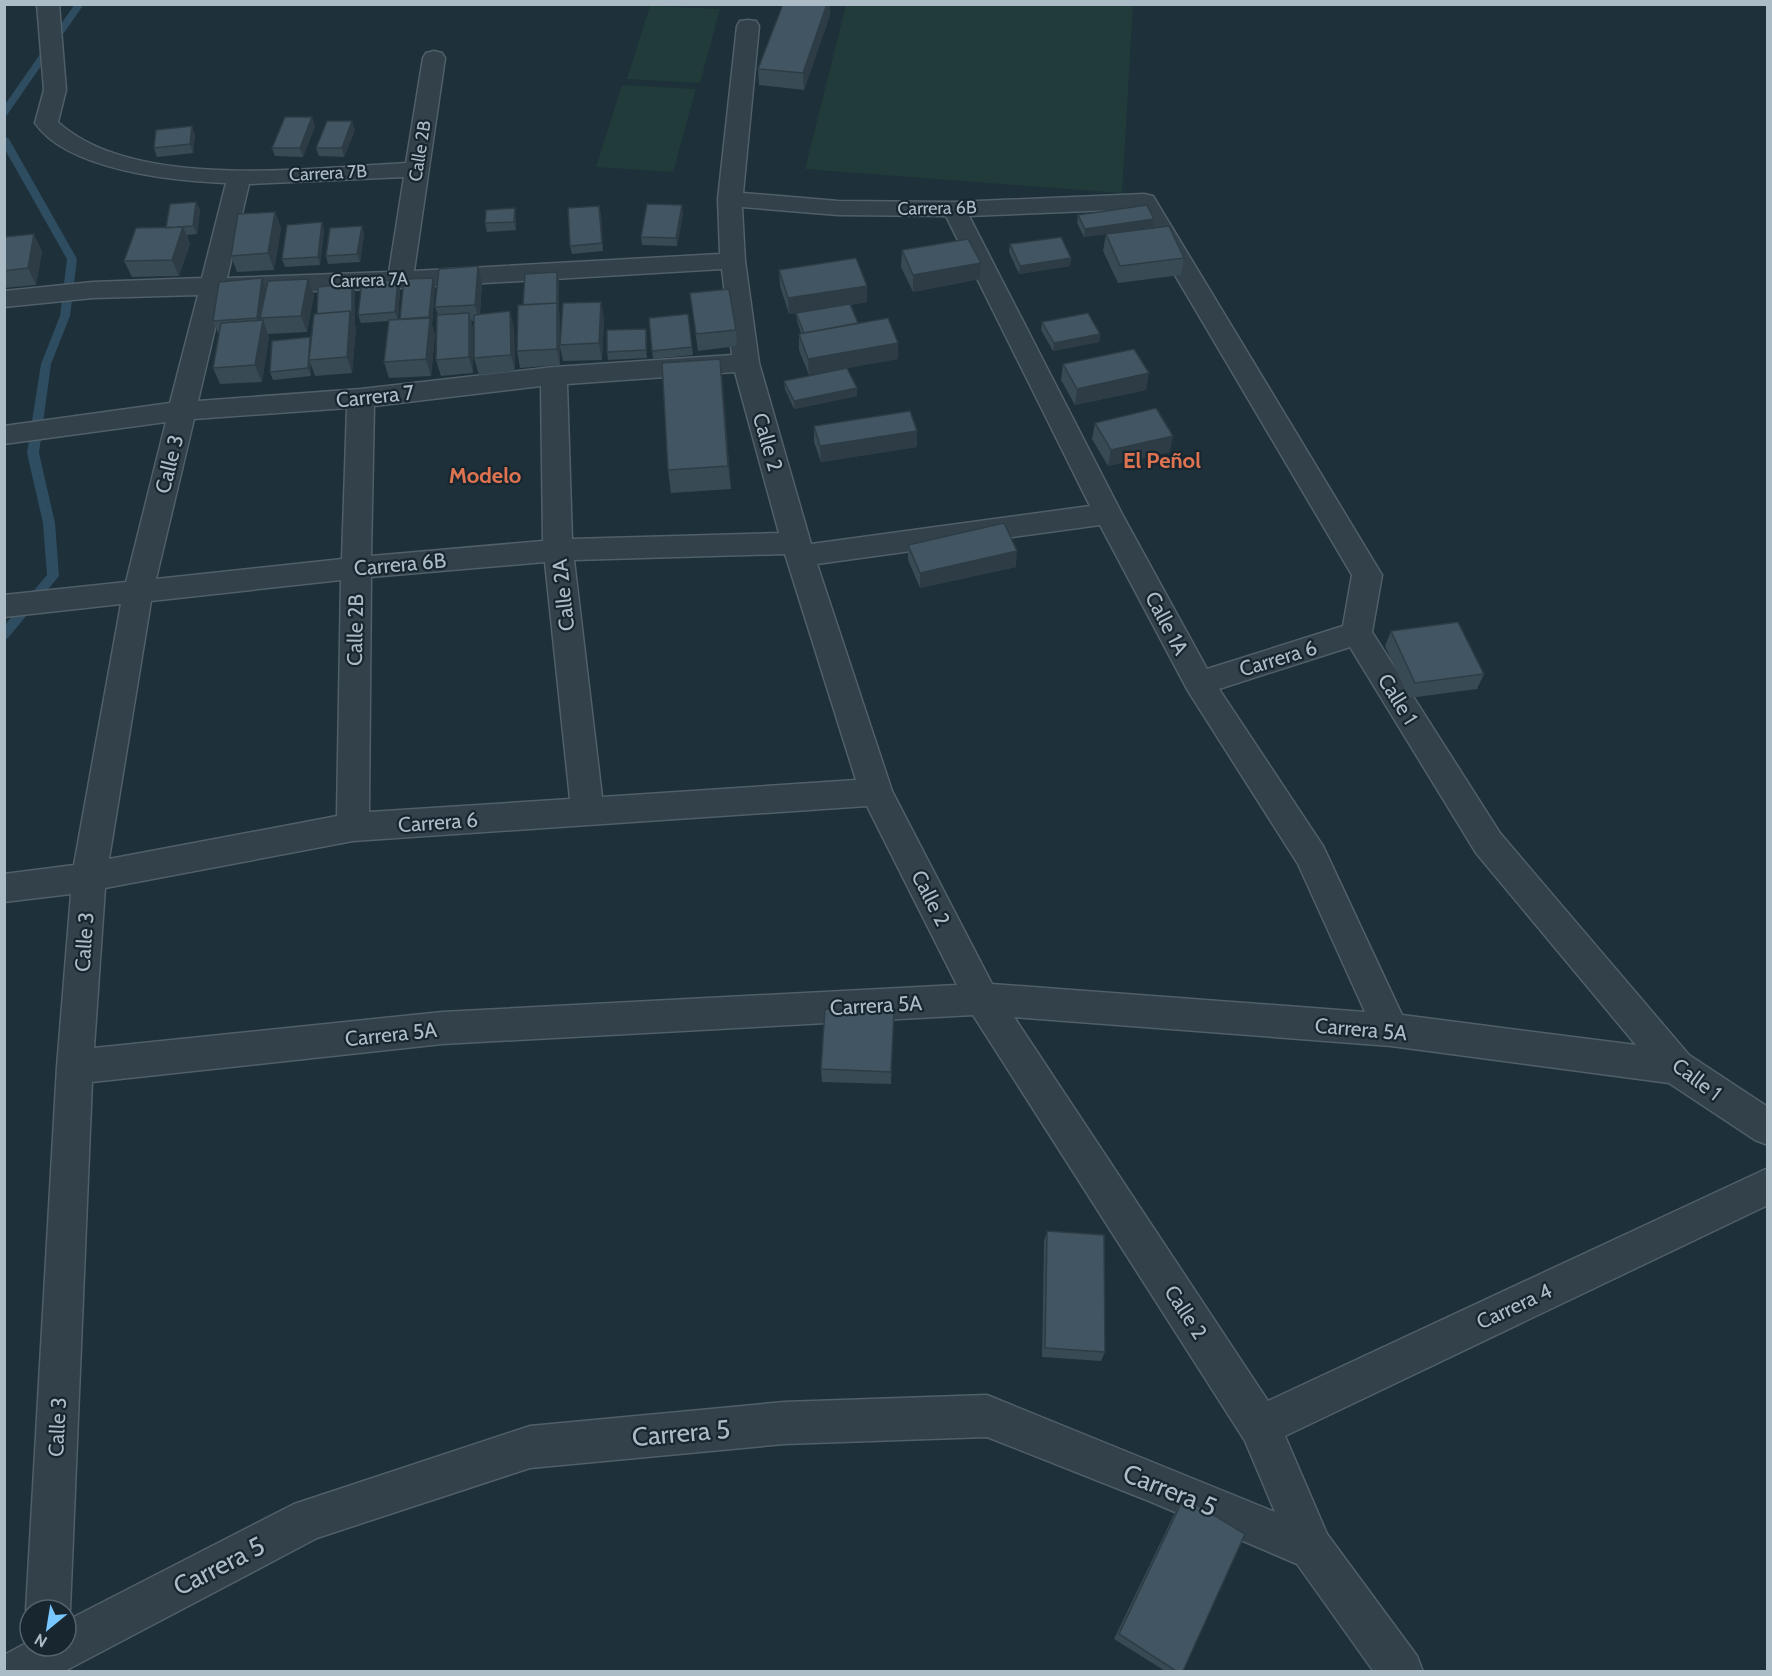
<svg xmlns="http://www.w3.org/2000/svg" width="1772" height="1676" viewBox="0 0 1772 1676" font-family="Cabin,sans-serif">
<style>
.green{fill:#203b39}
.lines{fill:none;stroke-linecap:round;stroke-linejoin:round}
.stream{fill:#2e4d61;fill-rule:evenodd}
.street-casing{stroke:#505f68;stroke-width:3}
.street{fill:#32414a;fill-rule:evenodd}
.wall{fill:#384a54}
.shaded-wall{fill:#2e3c45}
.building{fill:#415662;stroke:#2e3c45;stroke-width:1.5}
.labels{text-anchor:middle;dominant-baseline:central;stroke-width:4.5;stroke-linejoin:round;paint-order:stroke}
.far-street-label{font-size:18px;fill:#acbcc7;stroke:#18262f}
.street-label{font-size:21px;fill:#acbcc7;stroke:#18262f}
.neighbourhood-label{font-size:22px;font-weight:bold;fill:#de7351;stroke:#18262f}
.near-street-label{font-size:26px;fill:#acbcc7;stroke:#18262f}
</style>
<rect width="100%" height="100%" fill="#1e303a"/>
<!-- green -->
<path class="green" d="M 846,5 L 1133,5 L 1122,193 L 805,169 Z
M 650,6 L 720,9 L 700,83 L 627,79 Z
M 622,85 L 696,89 L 673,172 L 596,167 Z"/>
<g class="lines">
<!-- stream -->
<path class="stream" d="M 75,4 L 84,4 L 7,115 L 4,116 L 4,106 Z
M 4,136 L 9,139 L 77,259 L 70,316 L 51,364 L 39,453 L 55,523 L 59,576 L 8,638 L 4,640 L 4,626 L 47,575 L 43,523 L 27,453 L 41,364 L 60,316 L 67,259 L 4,148 Z"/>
<defs>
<path id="street" d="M 37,4 L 59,4 L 66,90 L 58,122 C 133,191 311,168 406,163 L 423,58 L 426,53 L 434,51 L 442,53 L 445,58 L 414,271 L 720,254 L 718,199 L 737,26 L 740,21 L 748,20 L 756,21 L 759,26 L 743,193 L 838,201 L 954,202 L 1144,194 L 1153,196 L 1382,575 L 1372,632 L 1500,833 L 1689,1055 L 1768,1107 L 1768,1145 L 1755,1140 L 1669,1083 L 1391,1046 L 1014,1017 L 1268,1401 L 1768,1168 L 1768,1205 L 1285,1436 L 1327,1534 L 1417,1656 L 1423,1672 L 1374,1672 L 1297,1564 L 1149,1501 L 987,1437 L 784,1444 L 530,1468 L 317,1538 L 63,1672 L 4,1672 L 4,1655 L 30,1641 L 30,1646 L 66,1646 L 66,1621 L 294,1504 L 530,1426 L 784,1402 L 987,1395 L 1275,1512 L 1245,1441 L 973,1015 L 442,1044 L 92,1082 L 70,1610 L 66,1619 L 66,1610 L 30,1610 L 30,1619 L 26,1610 L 57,1067 L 71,894 L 4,902 L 4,874 L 74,865 L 121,604 L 4,617 L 4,595 L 126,582 L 166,422 L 4,444 L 4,426 L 170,403 L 198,295 L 93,298 L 4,307 L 4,291 L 93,282 L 202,278 L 226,183 C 172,181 67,170 35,123 L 44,90 ZM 404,177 L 389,272 L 227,278 L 249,184 ZM 742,207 L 838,215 L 946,216 L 1090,506 L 811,544 L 759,363 L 745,261 ZM 1136,209 L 1352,575 L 1343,626 L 1207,669 L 1122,514 L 969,216 ZM 722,269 L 732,355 L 554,367 L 361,389 L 198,401 L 223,294 L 400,288 ZM 735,372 L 779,533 L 572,539 L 567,384 ZM 541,386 L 543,541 L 371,556 L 374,406 ZM 347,408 L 342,559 L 156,579 L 194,419 ZM 1100,525 L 1188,691 L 1298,864 L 1365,1012 L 992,984 L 892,791 L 817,564 ZM 785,554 L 856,780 L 602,797 L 574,560 ZM 545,562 L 570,799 L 369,812 L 371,577 ZM 341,580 L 337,816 L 109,859 L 151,601 ZM 1350,647 L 1476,853 L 1636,1045 L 1402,1015 L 1323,846 L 1219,689 ZM 867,806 L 957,985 L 442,1012 L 94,1048 L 105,888 L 353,841 Z"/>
</defs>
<!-- street casing -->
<use href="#street" class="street-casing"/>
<!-- street -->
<use href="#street" class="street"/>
</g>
<!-- wall -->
<path class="wall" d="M 783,4 L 830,4 L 830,15 L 804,90 L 759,85 L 758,69 Z
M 315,126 L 303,157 L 275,156 L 272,148 Z
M 355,130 L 344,157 L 319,156 L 316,148 Z
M 195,134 L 193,153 L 157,157 L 154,148 Z
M 196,202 L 200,210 L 197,234 L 187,235 L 190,244 L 179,276 L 132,277 L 124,261 L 166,228 Z
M 515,208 L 516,217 L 516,230 L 487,232 L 485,223 Z
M 275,212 L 281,228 L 274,270 L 237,272 L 231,256 Z
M 683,213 L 677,246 L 642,245 L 641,237 Z
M 601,214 L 603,251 L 572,254 L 570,246 Z
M 1078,215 L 1154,219 L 1153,227 L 1084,237 L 1077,223 Z
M 362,226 L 364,234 L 360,262 L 328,264 L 326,256 Z
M 324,230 L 320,265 L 285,267 L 282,259 Z
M 1106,234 L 1184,258 L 1181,275 L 1118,283 L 1103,251 Z
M 4,237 L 42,251 L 36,285 L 4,288 Z
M 1010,244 L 1071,258 L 1070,266 L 1019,274 L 1009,252 Z
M 902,250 L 981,263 L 980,279 L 913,292 L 901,267 Z
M 779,270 L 867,286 L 867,302 L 850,305 L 858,323 L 898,359 L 847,368 L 857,388 L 857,396 L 794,409 L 785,389 L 784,381 L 840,369 L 809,375 L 799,350 L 799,334 L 801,333 L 797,321 L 796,313 L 798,313 L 789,314 L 780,286 Z
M 433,278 L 435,286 L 432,325 L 435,335 L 431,376 L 389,378 L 384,362 L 389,321 L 361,323 L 358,315 L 400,288 L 398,320 L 400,320 L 400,319 Z
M 559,280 L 559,310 L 560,319 L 560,338 L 604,318 L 602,360 L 563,361 L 560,347 L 560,365 L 520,368 L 517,351 L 523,305 Z
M 482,283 L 480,314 L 514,328 L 515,371 L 479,375 L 474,358 L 474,321 L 471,321 L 473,329 L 473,373 L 441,376 L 436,360 L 438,315 L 435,307 Z
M 266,290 L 314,295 L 307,332 L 268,334 L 269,337 L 262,382 L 220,384 L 213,368 L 219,335 L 213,321 Z
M 355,291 L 354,324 L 356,328 L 352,373 L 315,376 L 311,365 L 311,376 L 273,380 L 270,372 L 311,341 Z
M 692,310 L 736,330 L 737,346 L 698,351 Z
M 688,314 L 693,355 L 653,359 L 649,318 Z
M 1042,322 L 1100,334 L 1099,342 L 1053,351 L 1041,330 Z
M 647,337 L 647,358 L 608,360 L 607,352 Z
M 720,359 L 731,489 L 671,493 L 668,470 Z
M 1063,364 L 1146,390 L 1075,405 L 1061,380 Z
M 1095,423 L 1170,452 L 1108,466 L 1092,439 Z
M 814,426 L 917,447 L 821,462 L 814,442 Z
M 908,545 L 1016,567 L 920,588 L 908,560 Z
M 1391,631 L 1484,674 L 1477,689 L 1409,698 L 1385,646 Z
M 894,1011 L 891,1084 L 822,1082 L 821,1069 Z
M 1047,1231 L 1105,1352 L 1101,1361 L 1042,1357 L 1044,1241 Z
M 1184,1497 L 1183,1671 L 1165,1671 L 1114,1639 L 1179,1504 Z"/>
<!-- shaded-wall -->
<path class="shaded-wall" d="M 827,4 L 830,4 L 830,15 L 804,90 L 803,73 Z
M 312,117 L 315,126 L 303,157 L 300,148 Z
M 352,121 L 355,130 L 344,157 L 342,148 Z
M 192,126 L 195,134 L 193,153 L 190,144 Z
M 196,202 L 200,210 L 197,234 L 193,226 Z
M 682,205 L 683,213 L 677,246 L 676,238 Z
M 599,206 L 601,214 L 603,251 L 602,243 Z
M 515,208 L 516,217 L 516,230 L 514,222 Z
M 275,212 L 281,228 L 274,270 L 268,253 Z
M 1154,219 L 1153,227 L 1084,237 L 1085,229 Z
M 322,222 L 324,230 L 320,265 L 318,257 Z
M 362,226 L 364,234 L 360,262 L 357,254 Z
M 183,227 L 190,244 L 179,276 L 172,260 Z
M 34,234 L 42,251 L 36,285 L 28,268 Z
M 1071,258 L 1070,266 L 1019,274 L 1020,266 Z
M 981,263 L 980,279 L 913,292 L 913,275 Z
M 478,266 L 482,283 L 479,321 L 475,305 Z
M 557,272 L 559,280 L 559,310 L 560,319 L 560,365 L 557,349 Z
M 262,278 L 268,295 L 260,318 L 262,323 L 263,320 L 269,337 L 262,382 L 255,365 L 261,330 L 257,318 Z
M 433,278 L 435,286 L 432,325 L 435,335 L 431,376 L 426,359 Z
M 308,279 L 314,295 L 307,332 L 301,316 Z
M 398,280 L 400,288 L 398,320 L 395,312 Z
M 352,283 L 355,291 L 355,324 L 352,315 Z
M 867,286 L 867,302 L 789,314 L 788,298 Z
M 601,302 L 604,318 L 602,360 L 599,343 Z
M 350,311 L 356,328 L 352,373 L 347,357 Z
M 510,311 L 514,328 L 515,371 L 511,355 Z
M 469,313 L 473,329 L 473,373 L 469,357 Z
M 646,329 L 647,337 L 647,358 L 646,350 Z
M 1100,334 L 1099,342 L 1053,351 L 1054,343 Z
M 310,337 L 313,345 L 309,360 L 311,365 L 311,376 L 308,368 Z
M 898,343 L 898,359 L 809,375 L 808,359 Z
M 720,359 L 723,383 L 731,489 L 728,466 Z
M 1149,373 L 1146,390 L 1075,405 L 1077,389 Z
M 857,388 L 857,396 L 794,409 L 794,401 Z
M 917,431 L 917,447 L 821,462 L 820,446 Z
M 1173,436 L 1170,452 L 1108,466 L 1111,450 Z
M 1017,551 L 1016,567 L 920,588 L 920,573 Z"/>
<!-- building -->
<path class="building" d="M 783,4 L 827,4 L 803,73 L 758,69 Z
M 285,117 L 312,117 L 300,148 L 272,148 Z
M 327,121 L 352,121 L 342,148 L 316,148 Z
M 192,126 L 190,144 L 154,148 L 156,130 Z
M 196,202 L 193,226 L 166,228 L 170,204 Z
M 647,204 L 682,205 L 676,238 L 641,237 Z
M 1147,205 L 1154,219 L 1085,229 L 1078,215 Z
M 599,206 L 602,243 L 570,246 L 568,208 Z
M 515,208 L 514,222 L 485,223 L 486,210 Z
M 275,212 L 268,253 L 231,256 L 238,214 Z
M 322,222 L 318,257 L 282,259 L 287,225 Z
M 362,226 L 357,254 L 326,256 L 330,228 Z
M 1169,226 L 1184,258 L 1120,266 L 1106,234 Z
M 183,227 L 172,260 L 124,261 L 136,228 Z
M 34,234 L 28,268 L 4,271 L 4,237 Z
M 1061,237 L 1071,258 L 1020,266 L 1010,244 Z
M 968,239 L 981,263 L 913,275 L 902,250 Z
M 856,258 L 867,286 L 788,298 L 779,270 Z
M 478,266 L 475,305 L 435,307 L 439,269 Z
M 557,272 L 557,303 L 523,305 L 525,274 Z
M 262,278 L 257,318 L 213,321 L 219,282 Z
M 433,278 L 429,317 L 400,319 L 404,279 Z
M 308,279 L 301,316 L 260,318 L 268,281 Z
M 398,280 L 395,312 L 358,315 L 362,282 Z
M 352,283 L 352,315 L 350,311 L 317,314 L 318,287 Z
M 729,289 L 736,330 L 696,334 L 690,293 Z
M 601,302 L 599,343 L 560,345 L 563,303 Z
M 557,303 L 557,349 L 517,351 L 518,305 Z
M 850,304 L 858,323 L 804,333 L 796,313 Z
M 350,311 L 347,357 L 309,360 L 314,314 Z
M 510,311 L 511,355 L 474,358 L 474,315 Z
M 469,313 L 469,357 L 436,360 L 437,315 Z
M 1088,313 L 1100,334 L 1054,343 L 1042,322 Z
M 688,314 L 692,347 L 652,351 L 649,318 Z
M 430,318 L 426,359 L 384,362 L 389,320 Z
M 888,318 L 898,343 L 808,359 L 799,334 Z
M 263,320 L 255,365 L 213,368 L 221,323 Z
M 646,329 L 646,350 L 607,352 L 607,330 Z
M 310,337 L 308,368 L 270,372 L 272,341 Z
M 1134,349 L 1149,373 L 1077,389 L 1063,364 Z
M 720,359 L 728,466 L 668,470 L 662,363 Z
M 847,368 L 857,388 L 794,401 L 784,381 Z
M 1156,408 L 1173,436 L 1111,450 L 1095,423 Z
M 910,411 L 917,431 L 820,446 L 814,426 Z
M 1004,523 L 1017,551 L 920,573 L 908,545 Z
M 1458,622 L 1484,674 L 1415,683 L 1391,631 Z
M 825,1009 L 894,1011 L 891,1072 L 821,1069 Z
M 1047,1231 L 1104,1235 L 1105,1352 L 1045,1348 Z
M 1184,1497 L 1245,1534 L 1183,1671 L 1176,1671 L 1119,1634 Z"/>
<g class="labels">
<!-- far-street labels -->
<g class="far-street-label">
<text transform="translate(420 151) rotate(-81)">Calle 2B</text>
<text transform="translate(328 173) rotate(-3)">Carrera 7B</text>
<text transform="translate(937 208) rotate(-1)">Carrera 6B</text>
<text transform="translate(369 280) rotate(-2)">Carrera 7A</text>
</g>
<!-- street labels -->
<g class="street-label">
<text transform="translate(375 396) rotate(-6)">Carrera 7</text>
<text transform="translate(768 442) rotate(74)">Calle 2</text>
<text transform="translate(169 464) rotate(-76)">Calle 3</text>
<text transform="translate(400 564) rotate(-5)">Carrera 6B</text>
<text transform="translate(563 595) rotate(-96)">Calle 2A</text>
<text transform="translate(1167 623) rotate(62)">Calle 1A</text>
<text transform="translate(355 630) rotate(-89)">Calle 2B</text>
<text transform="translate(1278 658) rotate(-17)">Carrera 6</text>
<text transform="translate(1398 699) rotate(58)">Calle 1</text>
<text transform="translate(438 822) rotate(-4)">Carrera 6</text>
<text transform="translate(931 898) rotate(63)">Calle 2</text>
<text transform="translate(84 942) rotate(-86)">Calle 3</text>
<text transform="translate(876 1005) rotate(-3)">Carrera 5A</text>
<text transform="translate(1361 1029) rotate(5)">Carrera 5A</text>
<text transform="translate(391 1034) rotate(-6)">Carrera 5A</text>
<text transform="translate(1697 1079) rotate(37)">Calle 1</text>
<text transform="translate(1514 1306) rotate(-25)">Carrera 4</text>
<text transform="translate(1186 1312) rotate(57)">Calle 2</text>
<text transform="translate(57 1427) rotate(-87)">Calle 3</text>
</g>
<!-- neighbourhood labels -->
<g class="neighbourhood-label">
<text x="1162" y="460">El Peñol</text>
<text x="485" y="475">Modelo</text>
</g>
<!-- near-street labels -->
<g class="near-street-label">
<text transform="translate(681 1433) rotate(-5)">Carrera 5</text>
<text transform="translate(1170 1490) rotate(22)">Carrera 5</text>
<text transform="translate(219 1566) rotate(-27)">Carrera 5</text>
</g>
</g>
<!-- border -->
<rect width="1772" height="1676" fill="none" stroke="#acbcc7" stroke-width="12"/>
<!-- north arrow -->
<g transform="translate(48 1628) rotate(210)"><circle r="28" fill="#18262f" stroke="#53626c" stroke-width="1.5"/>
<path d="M0-4.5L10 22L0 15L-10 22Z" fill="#79c7ff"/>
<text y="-9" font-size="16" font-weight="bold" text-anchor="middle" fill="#acbcc7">N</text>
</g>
</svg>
